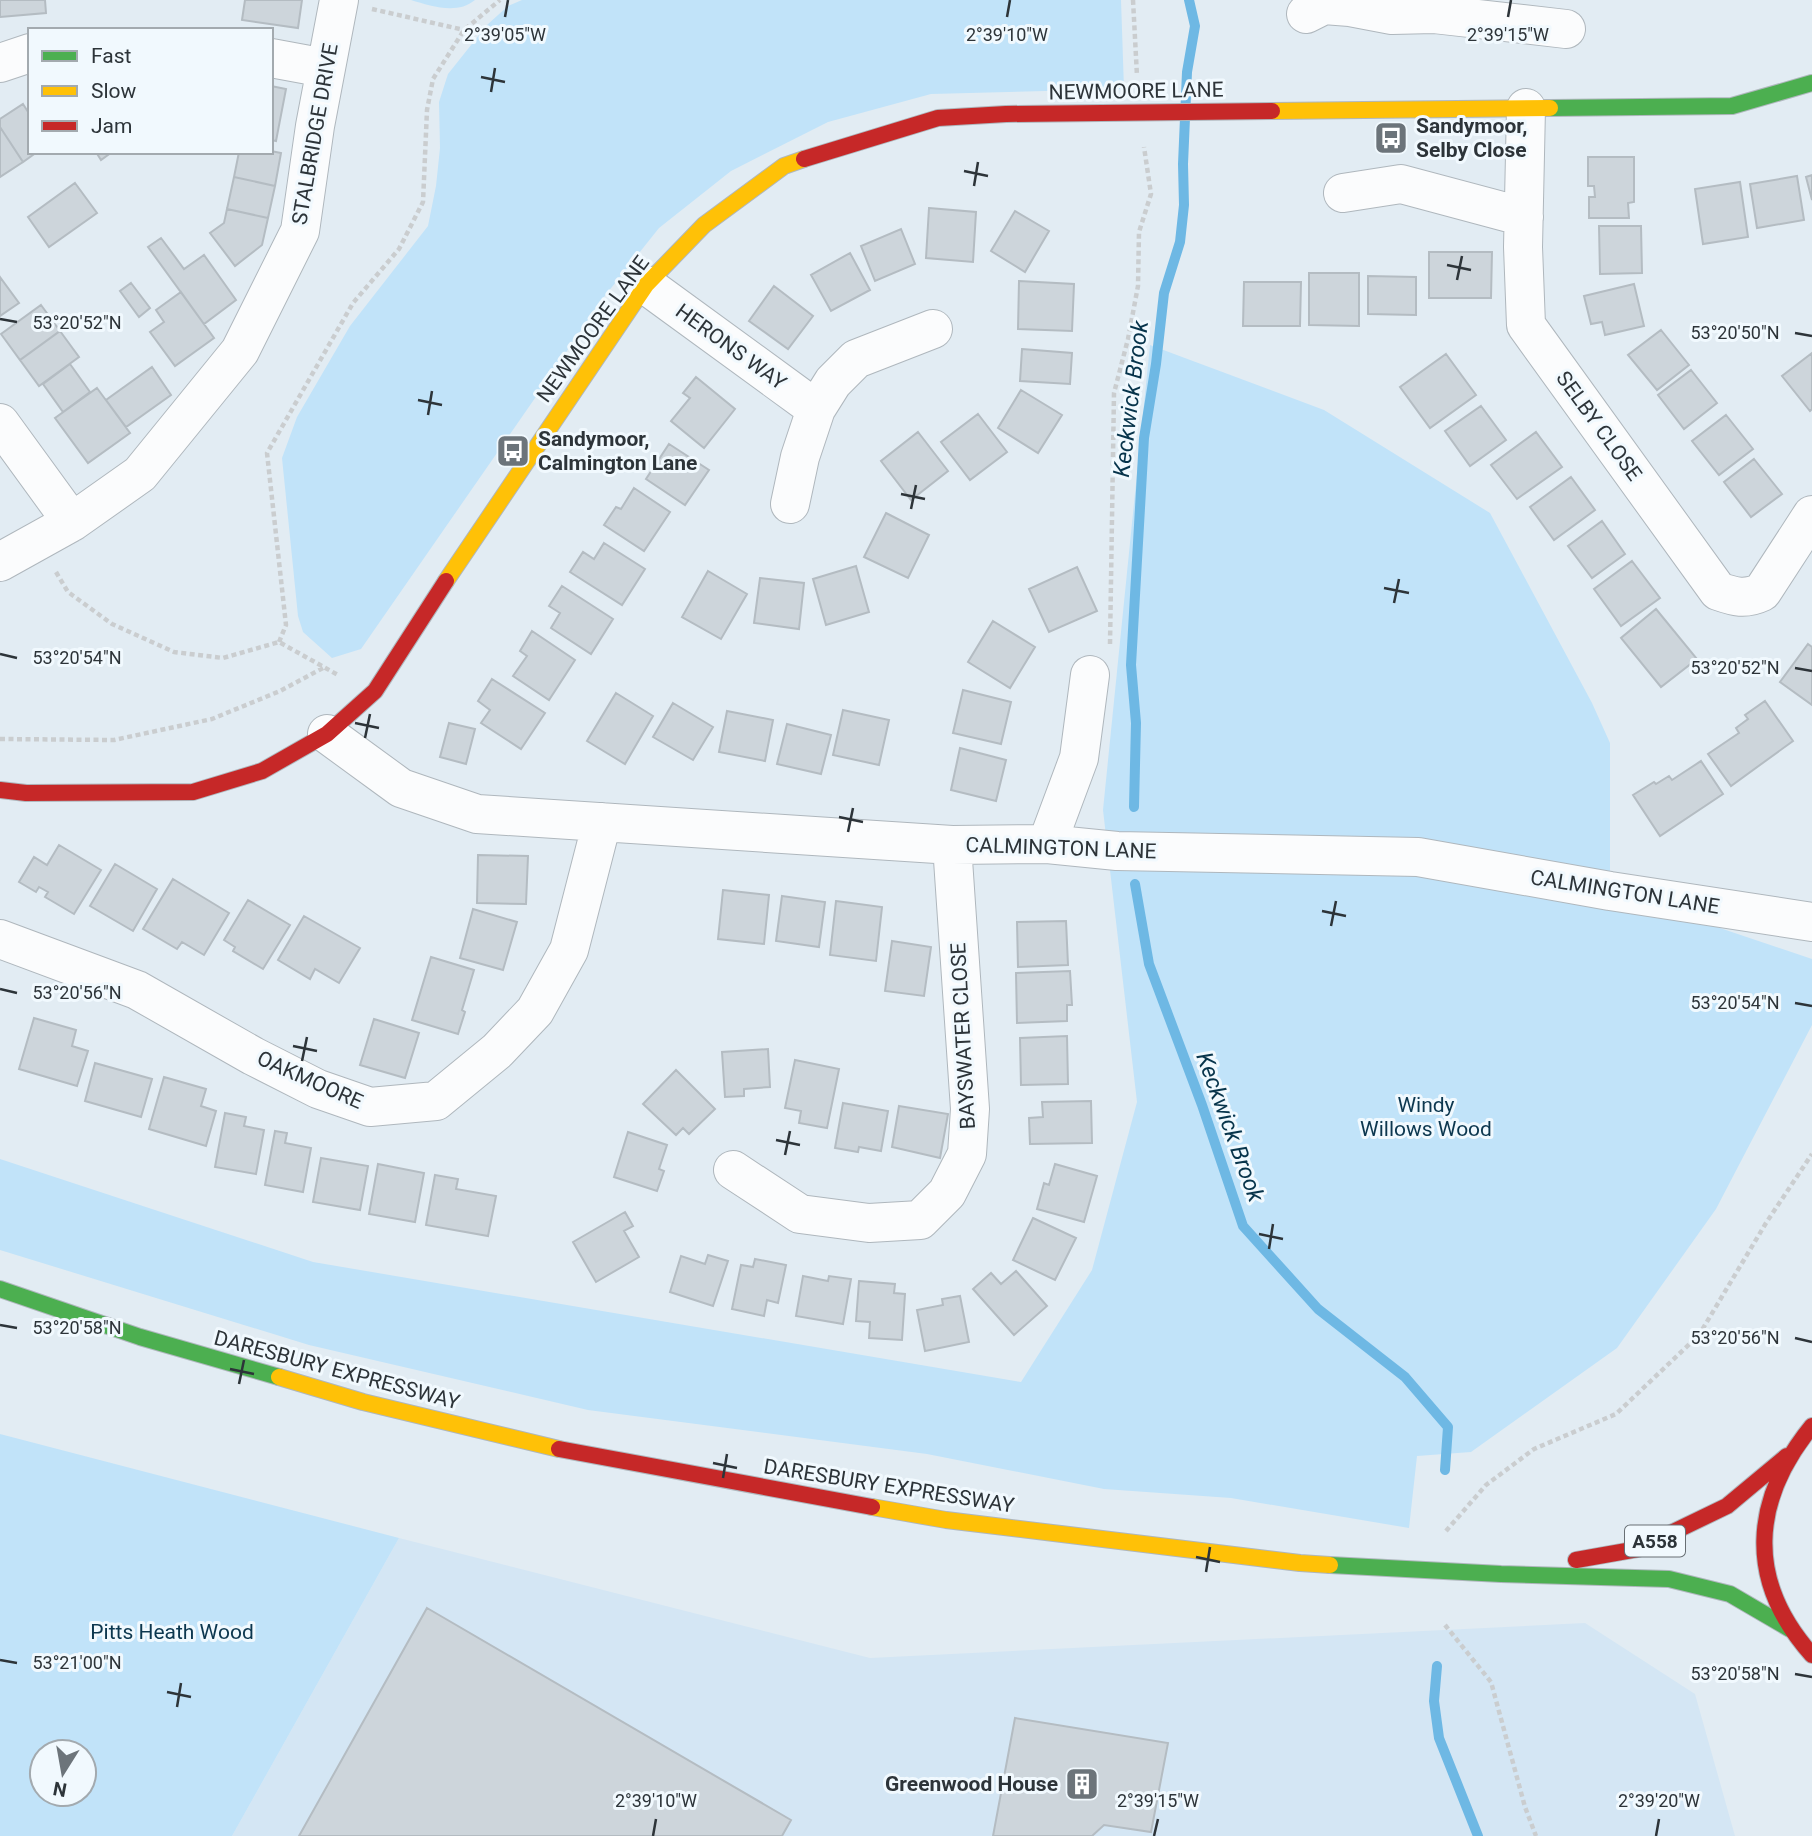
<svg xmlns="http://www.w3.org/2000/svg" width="1812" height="1836" viewBox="0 0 1812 1836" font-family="Roboto,sans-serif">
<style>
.built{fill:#d4e6f4}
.green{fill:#c1e3f9;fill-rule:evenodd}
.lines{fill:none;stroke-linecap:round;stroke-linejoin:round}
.stream{stroke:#6eb8e4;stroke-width:10}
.building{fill:#cdd5db;stroke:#b4bcc2;stroke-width:2}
.street-casing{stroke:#afb7bd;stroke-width:40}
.fast-casing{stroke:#afb7bd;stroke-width:18}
.slow-casing{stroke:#afb7bd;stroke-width:18}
.jam-casing{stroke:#afb7bd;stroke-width:18}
.path{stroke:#cacdcf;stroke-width:4.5;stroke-dasharray:5 3.5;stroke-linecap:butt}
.street{stroke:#fbfcfd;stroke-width:38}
.fast{stroke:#4caf50;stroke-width:16}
.slow{stroke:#ffc107;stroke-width:16}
.jam{stroke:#c62828;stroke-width:16}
.ticks{fill:none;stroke:#2d3439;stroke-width:2.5}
.labels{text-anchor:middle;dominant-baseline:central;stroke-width:6;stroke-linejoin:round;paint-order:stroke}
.shield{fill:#f1f9fe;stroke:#686f74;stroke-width:2}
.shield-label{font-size:19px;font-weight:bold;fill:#2d3439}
.street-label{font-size:21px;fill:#2d3439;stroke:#f1f9fe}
.poi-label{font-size:21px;font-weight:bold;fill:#2d3439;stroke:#f1f9fe;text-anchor:start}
.park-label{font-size:21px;fill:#0c374f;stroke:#f1f9fe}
.water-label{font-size:23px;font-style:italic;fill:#07344b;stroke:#f1f9fe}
.ticks-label{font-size:18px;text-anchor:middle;fill:#2d3439;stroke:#f1f9fe;stroke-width:6;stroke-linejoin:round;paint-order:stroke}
</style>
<rect width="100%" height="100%" fill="#e2ecf3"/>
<!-- built -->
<path class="built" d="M 399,1538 L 870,1658 L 1585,1623 L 1695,1694 L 1735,1836 L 232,1836 Z"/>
<!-- green -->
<path class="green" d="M 411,0 L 475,0 C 457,15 431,6 411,0 Z
M 522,0 L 1121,0 L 1124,89 L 931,94 L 828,122 L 731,171 L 659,228 L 600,302 L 542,388 L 361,649 L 332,658 L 303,632 L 298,616 L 282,458 L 297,417 L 350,326 L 428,226 L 436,186 L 440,148 L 439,102 L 448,74 L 487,25 L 508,6 Z
M 1150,345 L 1324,410 L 1490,513 L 1592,703 L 1610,743 L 1610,891 L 1812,959 L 1812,1025 L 1716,1209 L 1617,1348 L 1471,1452 L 1417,1456 L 1409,1528 L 1231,1498 L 1104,1489 L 927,1454 L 588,1410 L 309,1345 L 0,1250 L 0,1159 L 313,1262 L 1021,1382 L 1092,1270 L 1137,1102 L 1103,810 Z
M 0,1434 L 399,1538 L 232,1836 L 0,1836 ZM 84,1752 L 84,1794 L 42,1794 L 42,1752 Z"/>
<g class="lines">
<!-- stream -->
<path class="stream" d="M 1134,807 L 1136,723 L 1131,665 L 1144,438 L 1156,364 L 1164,293 L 1180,242 L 1184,205 L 1183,164 L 1187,72 L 1195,26 L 1189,0
M 1135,884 L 1149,964 L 1202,1105 L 1243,1226 L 1318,1309 L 1405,1377 L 1448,1427 L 1445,1470
M 1437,1666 L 1434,1701 L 1439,1738 L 1478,1836"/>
</g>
<!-- building -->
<path class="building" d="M 0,0 L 45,0 L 46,13 L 0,17 Z
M 245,0 L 302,0 L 298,28 L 242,20 Z
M 271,86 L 286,89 L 276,141 L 271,140 Z
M 23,104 L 30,115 L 30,152 L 37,152 L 23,162 L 0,127 L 0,119 Z
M 0,127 L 23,162 L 0,177 Z
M 271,151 L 281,153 L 275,186 L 234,177 L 239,152 Z
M 96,152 L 112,152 L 101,160 Z
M 1588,157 L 1634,157 L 1634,202 L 1628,203 L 1629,218 L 1589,218 L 1589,197 L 1595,197 L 1594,186 L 1588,186 Z
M 1812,175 L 1812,200 L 1806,177 Z
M 1797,176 L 1804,220 L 1757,228 L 1750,184 Z
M 234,177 L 275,186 L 268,218 L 227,209 Z
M 1740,182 L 1748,237 L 1703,244 L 1695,189 Z
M 75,183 L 97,213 L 49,247 L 28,217 Z
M 929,208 L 976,212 L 973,262 L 926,258 Z
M 227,209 L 268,218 L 262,245 L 235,266 L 210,233 L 224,223 Z
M 1015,211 L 1049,231 L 1025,272 L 991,251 Z
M 1599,226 L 1641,226 L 1642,273 L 1600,274 Z
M 901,229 L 915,264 L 875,281 L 861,246 Z
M 161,238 L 184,269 L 204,255 L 236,300 L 204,324 L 148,247 Z
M 1429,252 L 1492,252 L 1491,298 L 1429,298 Z
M 850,253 L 870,290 L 831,311 L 811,275 Z
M 1309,273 L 1359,273 L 1359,326 L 1309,325 Z
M 1368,276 L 1416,277 L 1416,315 L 1368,314 Z
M 0,277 L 19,303 L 0,316 Z
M 1019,281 L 1074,284 L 1072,331 L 1018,329 Z
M 1244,282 L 1301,282 L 1300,326 L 1243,326 Z
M 131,283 L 150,308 L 139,317 L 120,291 Z
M 1634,284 L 1644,326 L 1605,335 L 1602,322 L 1591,324 L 1584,296 Z
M 774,286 L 813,316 L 788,349 L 749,321 Z
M 181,292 L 214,338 L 175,366 L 150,332 L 164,322 L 156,310 Z
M 41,305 L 60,331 L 20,360 L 1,334 Z
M 1661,330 L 1689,365 L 1657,390 L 1628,355 Z
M 60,331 L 79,357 L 39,386 L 20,360 Z
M 1022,349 L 1072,353 L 1070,384 L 1020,381 Z
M 1812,353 L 1812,409 L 1810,411 L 1782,376 Z
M 1446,354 L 1476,395 L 1430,428 L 1400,387 Z
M 70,364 L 90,392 L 63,412 L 43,384 Z
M 152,367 L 171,395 L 126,427 L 106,400 Z
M 1691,370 L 1717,403 L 1684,429 L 1658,395 Z
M 696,377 L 735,409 L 704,448 L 671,421 L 690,398 L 683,393 Z
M 97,388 L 130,433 L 88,463 L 55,418 Z
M 1021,390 L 1062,415 L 1038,453 L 998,428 Z
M 1481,406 L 1506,440 L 1470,466 L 1445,431 Z
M 978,414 L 1007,452 L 970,480 L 941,442 Z
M 1726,415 L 1753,449 L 1719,475 L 1692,441 Z
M 918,432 L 948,471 L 911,500 L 881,461 Z
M 1536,432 L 1562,467 L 1517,499 L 1491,465 Z
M 669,444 L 709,470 L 685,505 L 646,479 Z
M 1754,459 L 1782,494 L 1751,517 L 1724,482 Z
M 1571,477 L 1595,510 L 1554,540 L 1530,507 Z
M 634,488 L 670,512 L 644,551 L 604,525 L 616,507 L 621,509 Z
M 886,513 L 929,535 L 908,578 L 864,557 Z
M 1602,521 L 1625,554 L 1592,578 L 1568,546 Z
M 604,543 L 645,569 L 622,605 L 570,572 L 583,552 L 594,559 Z
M 1632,561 L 1660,598 L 1621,626 L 1594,589 Z
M 856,566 L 869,612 L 826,625 L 813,579 Z
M 1077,567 L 1097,611 L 1049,632 L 1029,589 Z
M 708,571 L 747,594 L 721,639 L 682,617 Z
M 760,578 L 804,583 L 799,629 L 754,623 Z
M 562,586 L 613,619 L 591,654 L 551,628 L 560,613 L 549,606 Z
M 1656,609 L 1697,659 L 1661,687 L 1621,638 Z
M 993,621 L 1035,647 L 1010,688 L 968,662 Z
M 532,631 L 575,660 L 549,700 L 513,676 L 527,656 L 520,651 Z
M 1808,644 L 1812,647 L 1812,705 L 1780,682 Z
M 492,679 L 545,713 L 521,749 L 481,723 L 490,710 L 478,701 Z
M 963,690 L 1011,702 L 1001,744 L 953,733 Z
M 616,693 L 653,716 L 625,764 L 587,741 Z
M 1765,701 L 1793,741 L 1731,786 L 1708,754 L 1739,733 L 1736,728 L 1748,719 L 1745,715 Z
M 673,703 L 713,727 L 693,760 L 653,737 Z
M 843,710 L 889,720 L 879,765 L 833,755 Z
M 727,711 L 773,720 L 765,761 L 719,752 Z
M 449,723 L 475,729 L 466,764 L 440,757 Z
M 787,724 L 831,735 L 821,774 L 777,764 Z
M 960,748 L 1006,760 L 996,801 L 951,790 Z
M 1701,761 L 1723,794 L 1660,836 L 1633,795 L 1654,782 L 1656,784 L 1669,776 L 1672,780 Z
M 59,845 L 101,870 L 74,914 L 45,897 L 48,892 L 39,887 L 36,892 L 19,882 L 34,857 L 47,865 Z
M 478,855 L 528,856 L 526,904 L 477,903 Z
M 115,864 L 157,889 L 133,931 L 90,906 Z
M 173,879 L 229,913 L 204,955 L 182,942 L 177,949 L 143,929 Z
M 723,890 L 769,895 L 764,944 L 718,939 Z
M 782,896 L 825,902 L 819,947 L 776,941 Z
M 248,900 L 290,925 L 263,969 L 233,951 L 235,947 L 224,940 Z
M 836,901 L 882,907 L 876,961 L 830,955 Z
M 473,909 L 517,922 L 503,970 L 460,958 Z
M 304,916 L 360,948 L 339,983 L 315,969 L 310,979 L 278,960 Z
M 1066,921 L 1068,965 L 1018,967 L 1017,922 Z
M 892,941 L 931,947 L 924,996 L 885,991 Z
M 431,957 L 474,970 L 462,1010 L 465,1012 L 458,1034 L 412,1020 Z
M 1070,971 L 1072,1005 L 1067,1005 L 1067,1021 L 1017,1023 L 1016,973 Z
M 34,1018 L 76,1030 L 72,1046 L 88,1051 L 77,1086 L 19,1069 Z
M 374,1019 L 419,1033 L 405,1078 L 360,1065 Z
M 1067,1036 L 1068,1084 L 1021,1085 L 1020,1038 Z
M 768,1049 L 770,1087 L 744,1089 L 744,1096 L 725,1097 L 722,1052 Z
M 795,1060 L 839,1069 L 827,1128 L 799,1123 L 801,1111 L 785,1108 Z
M 95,1063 L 152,1079 L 141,1117 L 85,1101 Z
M 676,1070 L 715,1109 L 689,1134 L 683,1128 L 676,1135 L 643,1104 Z
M 164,1077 L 206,1089 L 201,1106 L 216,1111 L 206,1146 L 149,1129 Z
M 1091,1101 L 1092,1143 L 1030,1144 L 1029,1118 L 1043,1117 L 1042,1102 Z
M 843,1103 L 888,1111 L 881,1151 L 859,1147 L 858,1152 L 835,1148 Z
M 899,1106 L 948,1114 L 940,1158 L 892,1147 Z
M 225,1113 L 246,1117 L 244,1126 L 264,1130 L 256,1174 L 215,1167 Z
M 275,1131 L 287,1133 L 285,1143 L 311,1148 L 303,1192 L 265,1185 Z
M 628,1132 L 667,1145 L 659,1169 L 664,1171 L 657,1191 L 614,1177 Z
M 321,1158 L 368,1166 L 360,1210 L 313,1202 Z
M 378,1164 L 424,1173 L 415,1222 L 369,1214 Z
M 1055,1164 L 1097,1176 L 1084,1222 L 1037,1209 L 1044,1183 L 1049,1185 Z
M 435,1175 L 458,1179 L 456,1189 L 496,1196 L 488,1236 L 426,1225 Z
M 625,1212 L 633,1226 L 624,1231 L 639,1257 L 596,1282 L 573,1242 Z
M 1033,1218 L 1076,1238 L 1055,1280 L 1013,1260 Z
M 708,1255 L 728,1261 L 713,1306 L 670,1292 L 681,1256 L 705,1264 Z
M 755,1259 L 786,1265 L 778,1303 L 767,1300 L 764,1316 L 732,1309 L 741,1265 L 753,1267 Z
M 1016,1271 L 1047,1306 L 1014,1335 L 973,1289 L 991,1273 L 1001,1284 Z
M 803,1276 L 828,1281 L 829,1276 L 851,1279 L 843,1324 L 796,1316 Z
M 859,1281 L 895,1284 L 894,1293 L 905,1294 L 902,1340 L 869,1338 L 870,1322 L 856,1321 Z
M 960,1296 L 969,1342 L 925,1351 L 917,1310 L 943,1305 L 942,1299 Z
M 427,1608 L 791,1820 L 782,1836 L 299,1836 Z
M 1015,1718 L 1168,1743 L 1151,1832 L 1104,1825 L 1092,1836 L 993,1836 Z"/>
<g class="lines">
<defs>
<path id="street" d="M 1306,14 L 1324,5 L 1350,7 L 1392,15 L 1434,14 L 1566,29
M 271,58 L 325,68
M 0,63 L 30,53
M 1526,108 L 1523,247 L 1526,325 L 1718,591 C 1735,597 1745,600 1762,592 L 1812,515
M 1343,193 L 1401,184 L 1524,217
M 646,285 L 816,409
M 0,423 L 72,522
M 790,504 L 800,457 L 816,409 L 833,382 L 856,359 L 933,329
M 0,562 L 72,522 L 140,474 L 240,351 L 300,231 L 315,126 L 339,0
M 327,734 L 401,788 L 477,814 L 952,845 L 1047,844 L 1117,851 L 1418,857 L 1610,891 L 1812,922
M 1047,844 L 1079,758 L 1090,675
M 0,939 L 137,990 L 253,1056 L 318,1089 L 370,1107 L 436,1101 L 497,1051 L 535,1011 L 569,950 L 602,822
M 733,1170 L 800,1214 L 869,1223 L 920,1220 L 947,1193 L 967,1154 L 970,1109 L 952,845"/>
<path id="fast" d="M 1550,108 L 1732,106 L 1812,83
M 0,1289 L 140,1337 L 279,1377
M 1330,1565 L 1501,1574 L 1669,1579 L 1730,1594 L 1790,1629"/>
<path id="slow" d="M 1272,111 L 1550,108
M 446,581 L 646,285 L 704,225 L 784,166 L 804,159
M 279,1377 L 363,1402 L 559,1449
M 872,1507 L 946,1520 L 1300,1563 L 1330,1565"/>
<path id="jam" d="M 804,159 L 938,118 L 1006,114 L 1272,111
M 0,790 L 26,793 L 193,792 L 262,771 L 327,734 L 375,691 L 446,581
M 1812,1426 C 1751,1501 1746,1581 1812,1655
M 559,1449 L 872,1507
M 1576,1560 L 1638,1549 L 1727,1506 L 1787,1456"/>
</defs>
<!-- street casing -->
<use href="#street" class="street-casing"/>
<!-- fast casing -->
<use href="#fast" class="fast-casing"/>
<!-- slow casing -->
<use href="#slow" class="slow-casing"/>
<!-- jam casing -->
<use href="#jam" class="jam-casing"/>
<!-- path -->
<path class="path" d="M 1133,0 L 1137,76
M 372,9 L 464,30
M 56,572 L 68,592 L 112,624 L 174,652 L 223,658 L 279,642 L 338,675
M 279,642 L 286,625 L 267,453 L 353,303 L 399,249 L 423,202 L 427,110 L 433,79 L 464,30 L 500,0
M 1110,644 L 1114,393 L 1128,339 L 1138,286 L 1139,232 L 1151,194 L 1144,147
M 0,739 L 114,740 L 212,719 L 280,691 L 323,668
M 1446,1531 L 1486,1485 L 1534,1449 L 1616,1414 L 1699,1335 L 1766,1223 L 1812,1154
M 1445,1625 L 1491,1682 L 1525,1807 L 1536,1836"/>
<!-- street -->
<use href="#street" class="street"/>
<!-- fast -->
<use href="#fast" class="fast"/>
<!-- slow -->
<use href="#slow" class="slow"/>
<!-- jam -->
<use href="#jam" class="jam"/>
</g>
<!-- ticks -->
<path class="ticks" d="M 505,17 L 508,0M 1007,17 L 1010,0M 1508,17 L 1511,0M 481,77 L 505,82M 491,92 L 495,68M 964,171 L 988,176M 974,186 L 978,162M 1447,265 L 1471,270M 1457,280 L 1462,256M 0,319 L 17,322M 1795,333 L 1812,336M 418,400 L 442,405M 428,415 L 432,391M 901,494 L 925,499M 911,509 L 916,485M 1384,588 L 1409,593M 1394,603 L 1399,579M 0,654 L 17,658M 1795,668 L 1812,671M 355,723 L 379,728M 365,738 L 370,714M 839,817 L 863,822M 848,832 L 853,808M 1322,911 L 1346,916M 1331,926 L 1336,901M 0,989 L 17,993M 1795,1003 L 1812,1006M 293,1046 L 317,1051M 302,1061 L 307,1037M 776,1140 L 800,1145M 785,1155 L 790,1131M 1259,1234 L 1283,1239M 1269,1249 L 1273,1224M 0,1325 L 17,1328M 1795,1338 L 1812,1342M 230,1369 L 254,1374M 239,1384 L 244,1360M 713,1463 L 737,1468M 723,1478 L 727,1454M 1196,1557 L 1220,1562M 1206,1572 L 1210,1547M 0,1660 L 17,1663M 1795,1674 L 1812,1677M 167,1692 L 191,1697M 177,1707 L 181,1683M 653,1836 L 656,1819M 1154,1836 L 1158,1819M 1656,1836 L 1659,1819"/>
<!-- icons -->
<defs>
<symbol id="bus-square" viewBox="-11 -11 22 22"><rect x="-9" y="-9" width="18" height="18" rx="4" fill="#6c747a" stroke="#f1f9fe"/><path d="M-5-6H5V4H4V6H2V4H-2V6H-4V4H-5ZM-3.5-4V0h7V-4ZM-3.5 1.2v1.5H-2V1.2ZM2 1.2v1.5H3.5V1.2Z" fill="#fff"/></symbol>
<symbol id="building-square" viewBox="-11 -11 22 22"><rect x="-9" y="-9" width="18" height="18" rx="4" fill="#6c747a" stroke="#f1f9fe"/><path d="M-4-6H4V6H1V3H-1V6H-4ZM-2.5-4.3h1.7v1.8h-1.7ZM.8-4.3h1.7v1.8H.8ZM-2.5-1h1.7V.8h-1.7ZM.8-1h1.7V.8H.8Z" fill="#fff"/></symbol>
</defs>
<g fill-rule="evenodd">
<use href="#bus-square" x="1372" y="119" width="38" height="38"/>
<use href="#bus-square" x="494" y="432" width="38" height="38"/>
<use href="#building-square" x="1063" y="1765" width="38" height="38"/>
</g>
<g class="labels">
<!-- shield labels -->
<rect class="shield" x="1625" y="1525.5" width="60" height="31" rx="5"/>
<g class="shield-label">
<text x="1655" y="1541">A558</text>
</g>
<!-- street labels -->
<g class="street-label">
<text transform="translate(1136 91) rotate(-1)">NEWMOORE LANE</text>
<text transform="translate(315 134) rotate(-80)">STALBRIDGE DRIVE</text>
<text transform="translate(593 329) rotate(-54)">NEWMOORE LANE</text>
<text transform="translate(731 347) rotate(36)">HERONS WAY</text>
<text transform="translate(1599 426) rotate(54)">SELBY CLOSE</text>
<text transform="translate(1061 848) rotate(2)">CALMINGTON LANE</text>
<text transform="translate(1625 892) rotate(9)">CALMINGTON LANE</text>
<text transform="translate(963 1036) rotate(-93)">BAYSWATER CLOSE</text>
<text transform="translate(310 1080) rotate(24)">OAKMOORE</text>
<text transform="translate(337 1370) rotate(15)">DARESBURY EXPRESSWAY</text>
<text transform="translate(889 1486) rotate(9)">DARESBURY EXPRESSWAY</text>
</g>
<!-- poi labels -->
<g class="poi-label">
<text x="1416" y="126">Sandymoor,<tspan x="1416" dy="24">Selby Close</tspan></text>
<text x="538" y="439">Sandymoor,<tspan x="538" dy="24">Calmington Lane</tspan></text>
<text x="1058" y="1784" text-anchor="end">Greenwood House</text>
</g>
<!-- park labels -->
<g class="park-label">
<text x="1426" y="1105">Windy<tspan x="1426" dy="24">Willows Wood</tspan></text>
<text x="172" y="1632">Pitts Heath Wood</text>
</g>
<!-- water labels -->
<g class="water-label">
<text transform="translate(1131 399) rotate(-83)">Keckwick Brook</text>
<text transform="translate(1230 1127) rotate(70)">Keckwick Brook</text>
</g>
</g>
<g class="ticks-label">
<text x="505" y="41">2°39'05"W</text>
<text x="1007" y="41">2°39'10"W</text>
<text x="1508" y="41">2°39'15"W</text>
<text x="77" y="329">53°20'52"N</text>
<text x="1735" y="339">53°20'50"N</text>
<text x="77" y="664">53°20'54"N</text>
<text x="1735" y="674">53°20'52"N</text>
<text x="77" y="999">53°20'56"N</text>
<text x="1735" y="1009">53°20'54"N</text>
<text x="77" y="1334">53°20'58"N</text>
<text x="1735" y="1344">53°20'56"N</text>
<text x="77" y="1669">53°21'00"N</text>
<text x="1735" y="1680">53°20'58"N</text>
<text x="656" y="1807">2°39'10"W</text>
<text x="1158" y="1807">2°39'15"W</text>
<text x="1659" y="1807">2°39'20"W</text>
</g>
<!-- legend -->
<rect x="28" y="28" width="245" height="126" fill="#f1f9fe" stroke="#a3aaaf" stroke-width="2"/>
<rect x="42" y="51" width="35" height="10" fill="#4caf50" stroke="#a3aaaf" stroke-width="2"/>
<text x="91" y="63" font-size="21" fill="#2d3439">Fast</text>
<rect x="42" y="86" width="35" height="10" fill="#ffc107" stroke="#a3aaaf" stroke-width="2"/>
<text x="91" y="98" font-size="21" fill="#2d3439">Slow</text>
<rect x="42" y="121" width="35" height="10" fill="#c62828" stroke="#a3aaaf" stroke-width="2"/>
<text x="91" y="133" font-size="21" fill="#2d3439">Jam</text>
<!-- north arrow -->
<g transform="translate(63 1773) rotate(191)"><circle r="33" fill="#f1f9fe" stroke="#a3aaaf" stroke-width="2"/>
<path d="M0-5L12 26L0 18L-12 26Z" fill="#6c747a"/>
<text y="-10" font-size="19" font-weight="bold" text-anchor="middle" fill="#2d3439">N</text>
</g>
</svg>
